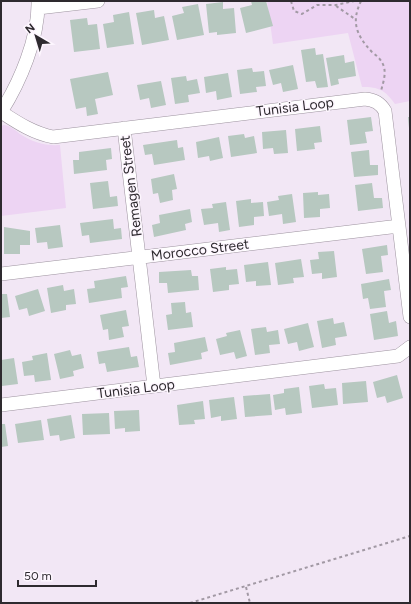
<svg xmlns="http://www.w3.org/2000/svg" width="411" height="604" viewBox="0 0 411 604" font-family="Figtree,sans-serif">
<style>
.green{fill:#edd4f3}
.building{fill:#b7c8c0}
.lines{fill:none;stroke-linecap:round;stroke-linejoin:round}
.minor-casing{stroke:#9d939f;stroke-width:14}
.path{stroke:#a299a4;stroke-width:2;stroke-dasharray:3 3;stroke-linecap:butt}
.minor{stroke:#fff;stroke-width:13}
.labels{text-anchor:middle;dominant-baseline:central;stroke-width:3;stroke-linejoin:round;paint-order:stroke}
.street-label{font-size:14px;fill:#2e2a2f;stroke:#fdf6fe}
</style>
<rect width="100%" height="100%" fill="#f2e7f5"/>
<!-- green -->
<path class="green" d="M 267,1 L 410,1 L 410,101 L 395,104 C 385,90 379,87 362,87 L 348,33 L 273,44 Z
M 4,125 C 11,126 15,130 20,134 C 32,142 45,146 60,145 L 66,208 L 1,216 L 1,126 Z"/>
<!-- building -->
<path class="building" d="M 251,1 L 266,1 L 273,26 L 246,33 L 240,8 L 252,5 Z
M 223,2 L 223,9 L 234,8 L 236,33 L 217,35 L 217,32 L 209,33 L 206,4 Z
M 198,4 L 204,35 L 177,40 L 172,16 L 184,13 L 182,7 Z
M 154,10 L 155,18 L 164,16 L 169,40 L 142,45 L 136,13 Z
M 129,12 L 134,44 L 107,48 L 103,24 L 114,22 L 113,15 Z
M 87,18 L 88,25 L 97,24 L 100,49 L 74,52 L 70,20 Z
M 315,48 L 316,55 L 323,54 L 328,87 L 317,88 L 315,81 L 306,82 L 301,50 Z
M 344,55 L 345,63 L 354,61 L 356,76 L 338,79 L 339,84 L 331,86 L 326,58 Z
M 293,65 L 298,89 L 283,92 L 281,83 L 273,85 L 269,70 Z
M 252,68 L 253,72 L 264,71 L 266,86 L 256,87 L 257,92 L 240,94 L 237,70 Z
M 108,72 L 113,95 L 95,99 L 98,114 L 87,116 L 86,107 L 76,109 L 70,79 Z
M 228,73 L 232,97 L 217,100 L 216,91 L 206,93 L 204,77 Z
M 186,76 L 187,81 L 197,79 L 200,93 L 188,95 L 189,102 L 175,104 L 171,78 Z
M 161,81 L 166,105 L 151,108 L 149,98 L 140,100 L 137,85 Z
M 371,117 L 373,131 L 365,132 L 367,143 L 350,145 L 347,120 Z
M 408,117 L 410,117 L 410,128 L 409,128 Z
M 320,126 L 322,142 L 314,143 L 315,149 L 297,151 L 295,129 Z
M 286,130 L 288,153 L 274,154 L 273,148 L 263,149 L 262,132 Z
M 244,134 L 245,138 L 254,136 L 257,153 L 231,157 L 228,136 Z
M 219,137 L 223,158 L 210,161 L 209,156 L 198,158 L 196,142 Z
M 177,140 L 178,148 L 183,147 L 185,160 L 154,165 L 152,154 L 145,155 L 143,145 Z
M 111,148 L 112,159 L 106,160 L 107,170 L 74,174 L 73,160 L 79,160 L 79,152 Z
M 369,150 L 370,165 L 378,165 L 378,175 L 354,177 L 351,152 Z
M 174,174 L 177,189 L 172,190 L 173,200 L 160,203 L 158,193 L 153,194 L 151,179 Z
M 108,181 L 110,197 L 117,196 L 118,206 L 93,209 L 90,183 Z
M 372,183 L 374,198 L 382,198 L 383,208 L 358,211 L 355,185 Z
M 318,192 L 318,195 L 329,194 L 330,208 L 320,209 L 320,217 L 304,218 L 303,193 Z
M 292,194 L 296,222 L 283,224 L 282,214 L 269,216 L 267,202 L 279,200 L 278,196 Z
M 251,199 L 251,203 L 263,202 L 264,216 L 254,217 L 254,225 L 239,227 L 236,201 Z
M 226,202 L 230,230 L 219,232 L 218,223 L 204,225 L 201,209 L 213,208 L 212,204 Z
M 190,209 L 192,222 L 185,224 L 186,230 L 154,237 L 152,225 L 160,223 L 159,215 Z
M 113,219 L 114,229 L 121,228 L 122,239 L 90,243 L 89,235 L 82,236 L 80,223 Z
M 60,225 L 63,247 L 48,249 L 47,242 L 37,243 L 35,228 Z
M 4,227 L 30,231 L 30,245 L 20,245 L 20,254 L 4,254 Z
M 387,245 L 388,255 L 381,256 L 383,272 L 366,274 L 362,249 Z
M 334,251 L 337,277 L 322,279 L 322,273 L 312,274 L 310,260 L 319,259 L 318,252 Z
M 301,259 L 304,277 L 293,278 L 294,283 L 278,285 L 275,263 Z
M 268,262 L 271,285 L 256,286 L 256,281 L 246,282 L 244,265 Z
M 226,267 L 226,270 L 237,269 L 239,284 L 229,285 L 229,290 L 213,292 L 210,269 Z
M 191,270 L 192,276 L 198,276 L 199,290 L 168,293 L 167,283 L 159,283 L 159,272 Z
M 126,276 L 128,287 L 121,288 L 122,298 L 89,303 L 87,289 L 95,288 L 94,281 Z
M 389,279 L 391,290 L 384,291 L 386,307 L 370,309 L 368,298 L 363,299 L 361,284 Z
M 63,285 L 64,291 L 74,289 L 76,304 L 66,305 L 66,310 L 51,313 L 47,288 Z
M 38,289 L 45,311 L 29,316 L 27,308 L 19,310 L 15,296 Z
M 1,294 L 7,294 L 10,317 L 1,318 Z
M 185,302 L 186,313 L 191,312 L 193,327 L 168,330 L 166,315 L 172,314 L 171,303 Z
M 126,310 L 129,326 L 122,327 L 124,337 L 109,340 L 108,329 L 103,330 L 100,315 Z
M 387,311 L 389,323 L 396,321 L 398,336 L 374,340 L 370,314 Z
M 333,318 L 334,324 L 344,322 L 347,336 L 335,338 L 336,345 L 322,348 L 317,321 Z
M 308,323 L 314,347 L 299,351 L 297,342 L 288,344 L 284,329 Z
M 266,327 L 267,332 L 278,330 L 280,344 L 269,345 L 270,353 L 255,355 L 251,329 Z
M 240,330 L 247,356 L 236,359 L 234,352 L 220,355 L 216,339 L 227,336 L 226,333 Z
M 205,337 L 208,351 L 201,353 L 202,359 L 170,365 L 168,353 L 175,352 L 174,343 Z
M 129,347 L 131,357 L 137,356 L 139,367 L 107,372 L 105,363 L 99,364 L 97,352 Z
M 70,350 L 72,356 L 81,354 L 84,368 L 73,371 L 74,376 L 60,379 L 54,354 Z
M 47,353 L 51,380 L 35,382 L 34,375 L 24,376 L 22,362 L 33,360 L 32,356 Z
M 14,358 L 18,384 L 2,386 L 1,360 Z
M 397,375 L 403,398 L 387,403 L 385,396 L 377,398 L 373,382 Z
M 366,381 L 368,402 L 343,404 L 342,383 Z
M 324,384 L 325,389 L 336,388 L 338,405 L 312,408 L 309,386 Z
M 299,387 L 302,413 L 286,415 L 285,408 L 275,410 L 273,395 L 284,393 L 284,389 Z
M 270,394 L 272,415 L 245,417 L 243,396 Z
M 234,397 L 237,419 L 221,421 L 221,416 L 211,418 L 209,400 Z
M 203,401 L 205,419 L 194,420 L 195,424 L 179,425 L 177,405 Z
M 139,410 L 140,431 L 125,432 L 125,428 L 115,429 L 114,411 Z
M 109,413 L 110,434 L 83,435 L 82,414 Z
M 71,415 L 75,438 L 60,441 L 59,435 L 50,436 L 47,419 Z
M 41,420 L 44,440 L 18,443 L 15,424 Z
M 1,424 L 5,424 L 8,446 L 1,447 Z"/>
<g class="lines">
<defs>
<path id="minor" d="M 38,8 L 98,1
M 1,112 C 18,123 33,133 53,137 L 365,99 C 375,100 380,103 385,111 L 410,317
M 1,112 C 20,82 39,38 38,1
M 124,128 L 154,386
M 1,274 L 399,226
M 1,405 L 398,356 L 410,347"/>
</defs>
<!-- minor casing -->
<use href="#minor" class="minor-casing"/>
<!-- path -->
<path class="path" d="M 291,1 L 294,11 L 302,14 L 317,5 L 336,5 L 354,1
M 361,1 C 351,22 356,35 372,52 C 377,56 382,60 384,67 C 386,75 383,83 381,91
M 336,6 L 355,19
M 246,587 L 250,603
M 190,603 L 410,536"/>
<!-- minor -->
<use href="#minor" class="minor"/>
</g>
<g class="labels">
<!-- street labels -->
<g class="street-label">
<text transform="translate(295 107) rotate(-7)">Tunisia Loop</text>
<text transform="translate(131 186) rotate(-97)">Remagen Street</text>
<text transform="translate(200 250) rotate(-7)">Morocco Street</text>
<text transform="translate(136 389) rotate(-7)">Tunisia Loop</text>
</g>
</g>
<!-- border -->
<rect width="411" height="604" fill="none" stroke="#2e2a2f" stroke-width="4"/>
<!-- north arrow -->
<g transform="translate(36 36) rotate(322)" stroke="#fdf6fe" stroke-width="3" paint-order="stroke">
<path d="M0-3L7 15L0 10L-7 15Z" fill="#2e2a2f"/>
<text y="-6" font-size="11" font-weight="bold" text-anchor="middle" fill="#2e2a2f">N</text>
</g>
<!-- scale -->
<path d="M18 580v6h78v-6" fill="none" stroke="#2e2a2f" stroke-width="2"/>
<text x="24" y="580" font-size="12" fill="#2e2a2f" stroke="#fdf6fe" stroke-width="3" paint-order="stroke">50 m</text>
</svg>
